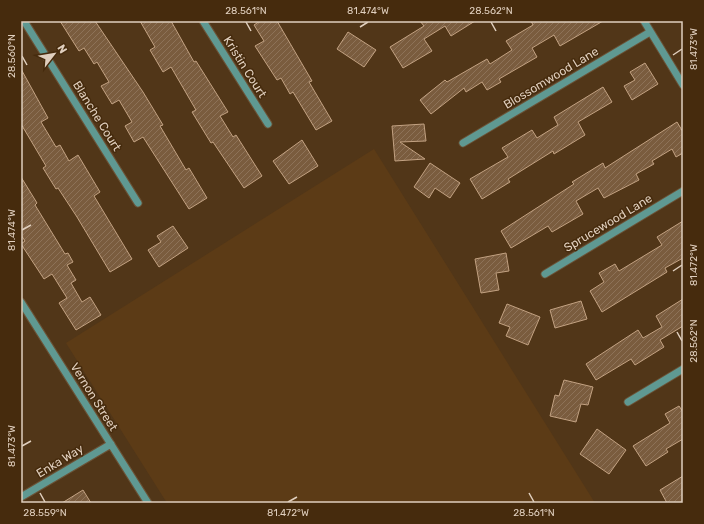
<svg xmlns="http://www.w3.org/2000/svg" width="704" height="524" viewBox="0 0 704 524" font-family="Rubik,sans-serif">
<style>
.built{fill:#5c3b16}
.building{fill:url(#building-hatch);stroke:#c3a282}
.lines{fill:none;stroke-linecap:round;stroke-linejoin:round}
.minor-casing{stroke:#6b5236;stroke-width:9}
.minor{stroke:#5f9992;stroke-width:7}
.ticks{fill:none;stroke:#e0cfbe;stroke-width:1.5}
.labels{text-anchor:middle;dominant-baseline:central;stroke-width:3;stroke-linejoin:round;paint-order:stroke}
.street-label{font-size:12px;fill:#e0cfbe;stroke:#462b0d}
.neatline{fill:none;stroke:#e0cfbe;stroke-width:1.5}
.ticks-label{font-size:10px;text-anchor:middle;fill:#e0cfbe}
</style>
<defs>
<pattern id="building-hatch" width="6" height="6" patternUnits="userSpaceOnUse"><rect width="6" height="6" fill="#7a5c3e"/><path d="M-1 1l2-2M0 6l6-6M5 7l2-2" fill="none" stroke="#8d7258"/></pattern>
</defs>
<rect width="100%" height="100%" fill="#513618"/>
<!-- built -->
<path class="built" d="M 374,149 L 595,503 L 167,503 L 66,343 Z"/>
<!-- building -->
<path class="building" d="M 60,21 L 95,21 L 143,92 L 163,125 L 160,126 L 186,170 L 189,168 L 207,198 L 189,209 L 143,137 L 134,142 L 125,126 L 132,122 L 119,100 L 112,104 L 101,86 L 109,82 L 97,62 L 94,64 L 84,48 L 79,51 Z
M 140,21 L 171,21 L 194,62 L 196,61 L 228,112 L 220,116 L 233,137 L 236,135 L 262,176 L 244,188 L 213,142 L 211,143 L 192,112 L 196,110 L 171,67 L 163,72 L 150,50 L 155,47 Z
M 260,21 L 277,21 L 312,81 L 309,82 L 332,121 L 316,130 L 293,92 L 290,94 L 281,78 L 277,80 L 255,46 L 264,41 L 254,25 Z
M 420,21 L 475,21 L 451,36 L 445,26 L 424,39 L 432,51 L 403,68 L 390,47 L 424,26 Z
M 531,21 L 603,21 L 560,46 L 554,35 L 532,48 L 537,57 L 499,79 L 501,82 L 487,90 L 482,82 L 466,92 L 464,88 L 431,114 L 420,100 L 445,80 L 447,82 L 487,59 L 490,64 L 512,50 L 506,41 L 533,25 Z
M 348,32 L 376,50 L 364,67 L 337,49 Z
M 645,63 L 658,84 L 632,100 L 624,86 L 635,80 L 630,72 Z
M 21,69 L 48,118 L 41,122 L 56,147 L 60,145 L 69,161 L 78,155 L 100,192 L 94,196 L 132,259 L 110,272 L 77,217 L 58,188 L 56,189 L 43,168 L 46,166 L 21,124 Z
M 603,87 L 612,102 L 578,122 L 585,135 L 554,154 L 553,151 L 508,179 L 510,182 L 482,199 L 470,179 L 508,157 L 502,148 L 532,130 L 537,138 L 558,125 L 554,117 Z
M 677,122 L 683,132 L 683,153 L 676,157 L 672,149 L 652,161 L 654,164 L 636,174 L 639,180 L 604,198 L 598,188 L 576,201 L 583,214 L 552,232 L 548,226 L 511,248 L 501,231 L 574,184 L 572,182 L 603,163 L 605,168 Z
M 424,124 L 426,141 L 400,142 L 425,159 L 395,161 L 392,126 Z
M 302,140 L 318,166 L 289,184 L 273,161 Z
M 430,163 L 460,183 L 450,198 L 435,188 L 429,198 L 414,187 Z
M 21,177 L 37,203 L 35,205 L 65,254 L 68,253 L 73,262 L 67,265 L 76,280 L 71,283 L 82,302 L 90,297 L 101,315 L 76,330 L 59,303 L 67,298 L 52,274 L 44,279 L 21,244 L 25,241 L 21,235 Z
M 683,221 L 683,258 L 665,268 L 667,272 L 602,312 L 590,291 L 604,282 L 599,273 L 615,264 L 619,271 L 662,245 L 657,237 Z
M 173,226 L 188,248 L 159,267 L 148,250 L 161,242 L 157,236 Z
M 506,253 L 509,271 L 496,273 L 499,290 L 481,293 L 475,259 Z
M 683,299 L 683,326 L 660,340 L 664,347 L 635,365 L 631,359 L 596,380 L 586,364 L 638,330 L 643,338 L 662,327 L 656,316 Z
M 581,301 L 587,319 L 555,328 L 550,310 Z
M 507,304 L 540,317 L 528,345 L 506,336 L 510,327 L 499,323 Z
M 564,380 L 593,387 L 588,405 L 581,404 L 576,422 L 550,416 L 555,395 L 559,396 Z
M 679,406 L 683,412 L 683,439 L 666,449 L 668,452 L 646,466 L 633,446 L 670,423 L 665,414 Z
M 597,429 L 626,450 L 609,474 L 580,454 Z
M 683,476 L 683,503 L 667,503 L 660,490 Z
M 83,490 L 91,503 L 62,503 Z"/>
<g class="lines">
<defs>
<path id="minor" d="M 24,21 L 138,203
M 203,21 L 268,124
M 644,21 L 683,85
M 463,143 L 650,32
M 545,274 L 683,191
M 21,302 L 148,503
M 628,402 L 683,369
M 21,497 L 111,444"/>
</defs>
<!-- minor casing -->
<use href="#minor" class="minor-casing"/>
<!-- minor -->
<use href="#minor" class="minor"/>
</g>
<!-- ticks -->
<path class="ticks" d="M 246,22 L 251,31M 491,22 L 496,31M 360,27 L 368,22M 673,55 L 682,49M 22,56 L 27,65M 22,230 L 31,225M 673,271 L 682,265M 677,332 L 682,341M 22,446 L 31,441M 40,493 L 45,502M 529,493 L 534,502M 288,502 L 297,497"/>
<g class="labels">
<!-- street labels -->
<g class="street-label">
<text transform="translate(245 67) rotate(58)">Kristin Court</text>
<text transform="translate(551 78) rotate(-31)">Blossomwood Lane</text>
<text transform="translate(97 116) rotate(58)">Blanche Court</text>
<text transform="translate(608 223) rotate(-31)">Sprucewood Lane</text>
<text transform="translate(94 397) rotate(58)">Vernon Street</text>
<text transform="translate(60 461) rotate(-31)">Enka Way</text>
</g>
</g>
<!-- border -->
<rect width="704" height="524" fill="none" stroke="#462b0d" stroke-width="44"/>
<!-- north arrow -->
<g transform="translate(54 54) rotate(59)" stroke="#462b0d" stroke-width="3" paint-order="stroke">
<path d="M0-3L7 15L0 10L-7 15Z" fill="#e0cfbe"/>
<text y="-6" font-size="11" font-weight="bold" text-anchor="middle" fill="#e0cfbe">N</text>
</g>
<rect x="22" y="22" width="660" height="480" class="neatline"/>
<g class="ticks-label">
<text x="246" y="14">28.561°N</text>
<text x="368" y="14">81.474°W</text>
<text x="491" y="14">28.562°N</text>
<text transform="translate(693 49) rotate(-90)" y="4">81.473°W</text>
<text transform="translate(11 56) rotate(-90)" y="4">28.560°N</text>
<text transform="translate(11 230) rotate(-90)" y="4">81.474°W</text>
<text transform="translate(693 265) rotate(-90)" y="4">81.472°W</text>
<text transform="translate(693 341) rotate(-90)" y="4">28.562°N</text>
<text transform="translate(11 446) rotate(-90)" y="4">81.473°W</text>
<text x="45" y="516">28.559°N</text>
<text x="288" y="516">81.472°W</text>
<text x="534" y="516">28.561°N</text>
</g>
</svg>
